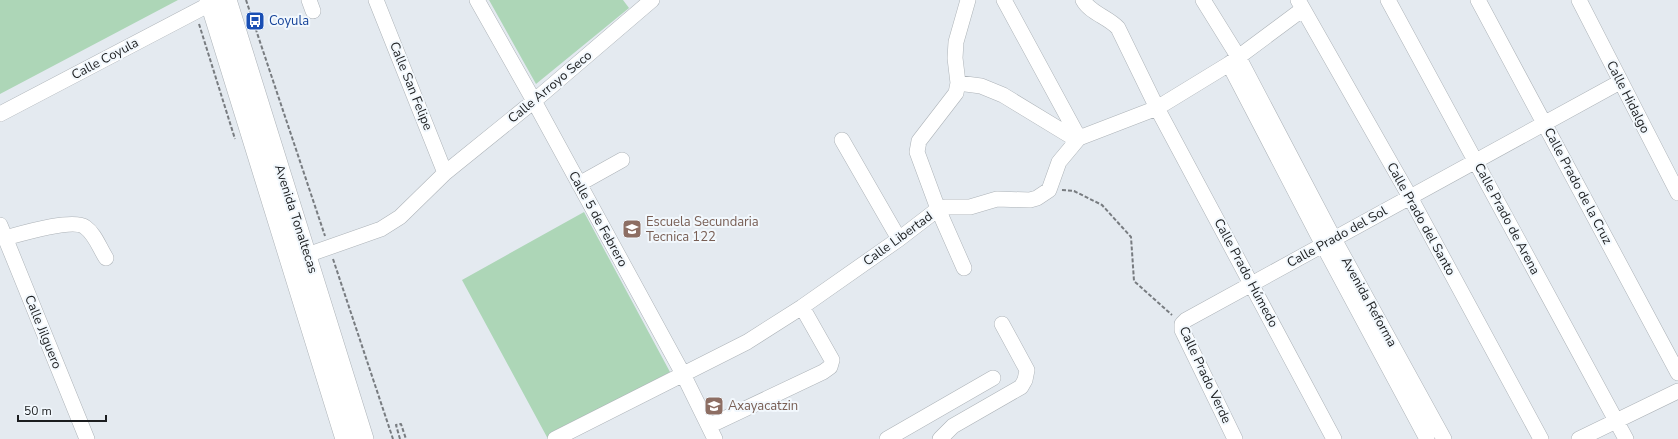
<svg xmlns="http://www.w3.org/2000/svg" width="1678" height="439" viewBox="0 0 1678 439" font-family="'Nunito Sans',sans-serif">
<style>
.green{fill:#add6b7}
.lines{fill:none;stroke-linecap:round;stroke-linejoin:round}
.minor-casing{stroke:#adb3b8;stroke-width:16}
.major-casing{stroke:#adb3b8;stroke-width:20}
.path{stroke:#787c80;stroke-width:2;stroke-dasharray:4 2;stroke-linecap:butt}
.minor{stroke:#fff;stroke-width:15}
.major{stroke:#fff;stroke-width:19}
.labels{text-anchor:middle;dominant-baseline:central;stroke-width:4;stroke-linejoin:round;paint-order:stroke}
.transit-label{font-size:13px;fill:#164399;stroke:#f2f8fd;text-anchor:start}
.street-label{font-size:13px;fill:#1b1d1f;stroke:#f2f8fd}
.education-label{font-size:13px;fill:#785e54;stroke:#f2f8fd;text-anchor:start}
</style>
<rect width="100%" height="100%" fill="#e4eaf0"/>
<!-- green -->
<path class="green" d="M 0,0 L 178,0 L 0,94 Z
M 489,0 L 623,0 L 629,8 L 536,84 Z
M 584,212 L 670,372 L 552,439 L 548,439 L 462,280 Z"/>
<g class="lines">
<defs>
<path id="minor" d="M 309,0 L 313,11
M 376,0 L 445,173
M 477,0 L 534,101 L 683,374 L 715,439
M 1004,0 L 1079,138
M 1083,0 C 1090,13 1108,17 1118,28 L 1157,108 L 1334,439
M 1203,0 L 1239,58 L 1334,239 L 1444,439
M 1298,0 L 1410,197 L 1541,439
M 1388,0 L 1626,439
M 1478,0 L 1678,373
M 1579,0 L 1678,193
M 1229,64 L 1323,245 L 1427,439
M 958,83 L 981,86 L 1003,95 L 1077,140
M 0,114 L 210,4
M 842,140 L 899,239
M 579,184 L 622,160
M 0,225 L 87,439
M 5,238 C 20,234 73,218 85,227 C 95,234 99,247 106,258
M 307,255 L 381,229 L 400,217 L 445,173 L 534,101 L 652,0
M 964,268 L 938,209 L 917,152 L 919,141 L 956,93 L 958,83 L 955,58 L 956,42 L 968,0
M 709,426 L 823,372 L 830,367 L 832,360 L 802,307
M 555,439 L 747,342 L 802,307 L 899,239 L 938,209 L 945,207 L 970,207 L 997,199 L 1030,200 L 1037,198 L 1049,190 L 1059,162 L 1079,138 L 1157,108 L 1229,64 L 1303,9
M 887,439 L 993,378
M 940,439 L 953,426 L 1021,387 L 1025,380 L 1027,370 L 1002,324
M 1235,439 L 1182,330 L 1182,324 L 1186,320 L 1620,82
M 1579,439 L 1678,391"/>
<path id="major" d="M 209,0 L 345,439
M 227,0 L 364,439"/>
</defs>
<!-- minor casing -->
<use href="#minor" class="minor-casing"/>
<!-- major casing -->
<use href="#major" class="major-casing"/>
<!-- path -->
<path class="path" d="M 246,0 L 325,236
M 199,24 L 235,139
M 1062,190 L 1074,191 L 1102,205 L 1131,237 L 1134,281 L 1172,315
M 333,259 L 393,439
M 400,439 L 396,425 L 401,424 L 406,439"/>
<!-- minor -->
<use href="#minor" class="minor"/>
<!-- major -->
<use href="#major" class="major"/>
</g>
<!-- icons -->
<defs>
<symbol id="bus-square" viewBox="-11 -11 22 22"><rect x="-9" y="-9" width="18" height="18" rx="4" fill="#1a4fb4" stroke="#f2f8fd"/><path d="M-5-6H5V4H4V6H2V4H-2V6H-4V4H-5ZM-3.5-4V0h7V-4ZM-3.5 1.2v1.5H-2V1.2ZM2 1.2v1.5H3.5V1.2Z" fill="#fff"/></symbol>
<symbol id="school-square" viewBox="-11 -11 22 22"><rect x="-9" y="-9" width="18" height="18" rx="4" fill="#8d6e63" stroke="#f2f8fd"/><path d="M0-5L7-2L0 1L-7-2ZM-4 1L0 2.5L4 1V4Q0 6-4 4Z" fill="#fff"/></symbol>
</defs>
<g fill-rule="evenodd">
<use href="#bus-square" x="244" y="10" width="22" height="22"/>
<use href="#school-square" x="621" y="218" width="22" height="22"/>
<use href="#school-square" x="703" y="395" width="22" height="22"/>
</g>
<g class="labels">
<!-- transit labels -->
<g class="transit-label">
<text x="269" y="21">Coyula</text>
</g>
<!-- street labels -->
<g class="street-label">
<text transform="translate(105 59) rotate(-28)">Calle Coyula</text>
<text transform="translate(411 86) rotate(68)">Calle San Felipe</text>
<text transform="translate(550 87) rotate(-40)">Calle Arroyo Seco</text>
<text transform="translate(1628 97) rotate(63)">Calle Hidalgo</text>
<text transform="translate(1578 186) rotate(62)">Calle Prado de la Cruz</text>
<text transform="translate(296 219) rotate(72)">Avenida Tonaltecas</text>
<text transform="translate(598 219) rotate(61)">Calle 5 de Febrero</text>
<text transform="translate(1421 219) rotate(61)">Calle Prado del Santo</text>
<text transform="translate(1507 219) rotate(62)">Calle Prado de Arena</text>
<text transform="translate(1337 237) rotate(-29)">Calle Prado del Sol</text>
<text transform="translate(898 239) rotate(-36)">Calle Libertad</text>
<text transform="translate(1246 273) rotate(62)">Calle Prado Húmedo</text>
<text transform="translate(1369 302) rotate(61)">Avenida Reforma</text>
<text transform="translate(43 332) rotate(68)">Calle Jilguero</text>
<text transform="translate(1205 375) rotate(65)">Calle Prado Verde</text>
</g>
<!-- education labels -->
<g class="education-label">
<text x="646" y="222">Escuela Secundaria<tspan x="646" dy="15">Tecnica 122</tspan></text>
<text x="728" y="406">Axayacatzin</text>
</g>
</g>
<!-- scale -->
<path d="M18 415v6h88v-6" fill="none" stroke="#1b1d1f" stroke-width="2"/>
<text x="24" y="415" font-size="12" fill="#1b1d1f" stroke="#f2f8fd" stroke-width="3" paint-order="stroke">50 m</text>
</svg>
